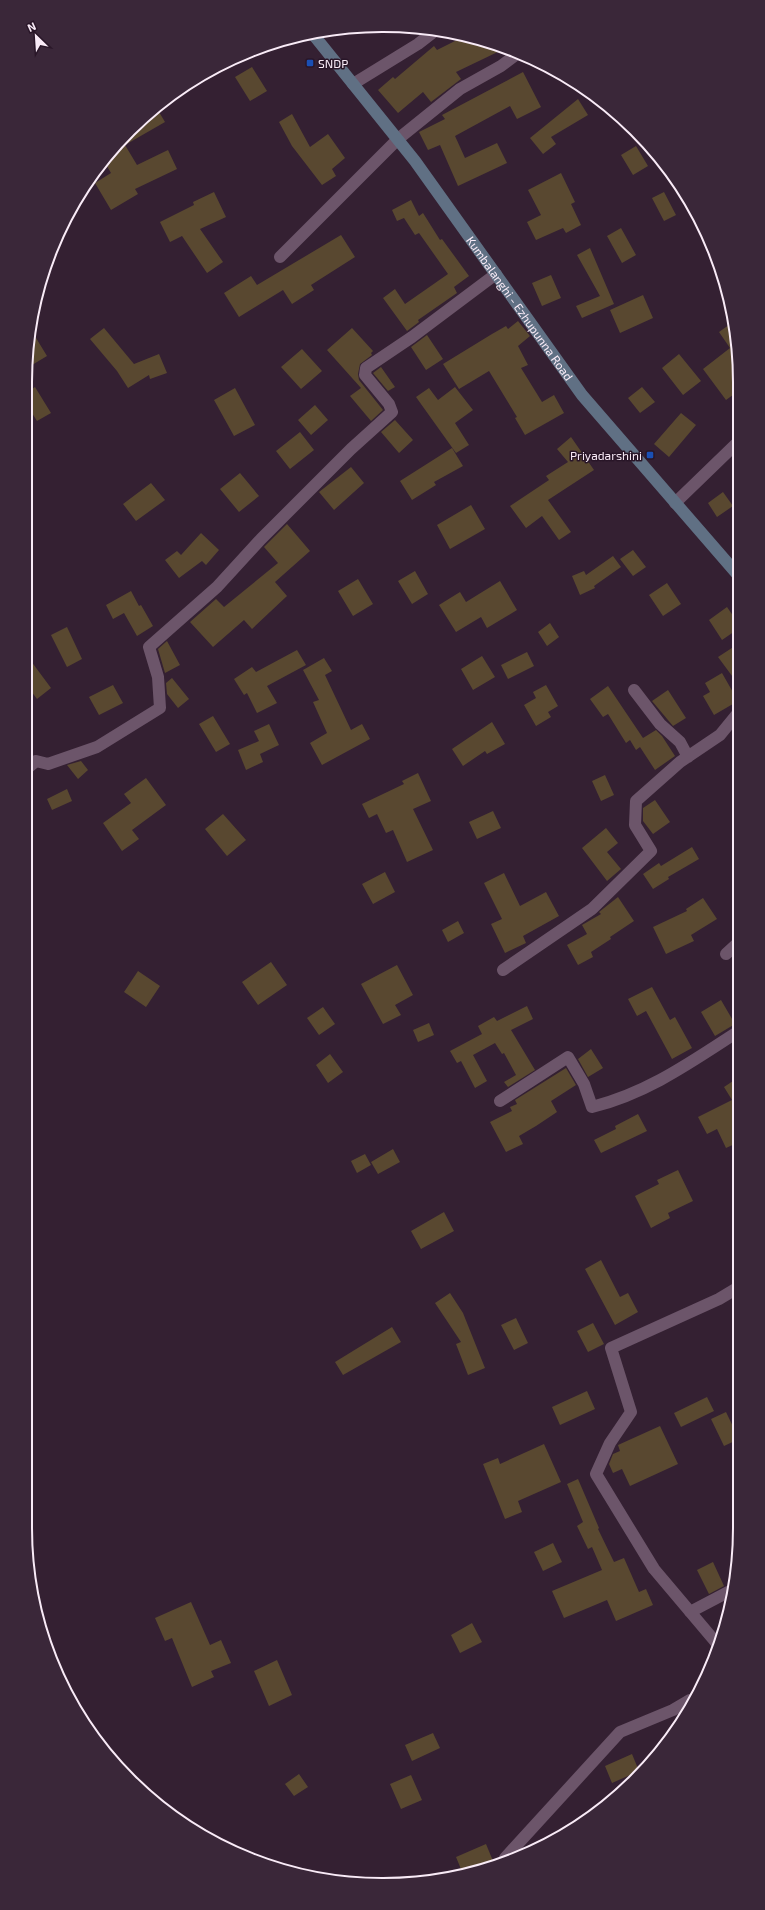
<svg xmlns="http://www.w3.org/2000/svg" width="765" height="1910" viewBox="0 0 765 1910" font-family="'Exo 2',sans-serif">
<style>
.building{fill:#594830}
.lines{fill:none;stroke-linecap:round;stroke-linejoin:round}
.street{stroke:#6c556a;stroke-width:12}
.secondary{stroke:#607084;stroke-width:12}
.transit-dot{fill:#1a4fb4;stroke:#291628;stroke-width:1.5}
.labels{text-anchor:middle;dominant-baseline:central;stroke-width:3;stroke-linejoin:round;paint-order:stroke}
.poi-label{font-size:12px;fill:#f9ebf7;stroke:#291628;text-anchor:start}
.street-label{font-size:12px;fill:#f9ebf7;stroke:#291628}
.rim{fill:none;stroke:#f9ebf7;stroke-width:2}
</style>
<rect width="100%" height="100%" fill="#342032"/>
<!-- building -->
<path class="building" d="M 465,36 L 497,44 L 506,48 L 456,72 L 461,79 L 431,102 L 423,92 L 398,113 L 378,90 L 393,77 L 395,79 L 434,46 L 437,50 Z
M 252,67 L 267,91 L 250,101 L 235,77 Z
M 523,72 L 541,107 L 517,119 L 510,106 L 455,136 L 465,158 L 497,143 L 507,163 L 458,186 L 440,145 L 428,150 L 419,132 L 445,119 L 442,115 Z
M 578,99 L 588,115 L 551,137 L 556,144 L 543,154 L 530,138 Z
M 156,107 L 165,122 L 125,145 L 137,165 L 168,150 L 177,169 L 135,189 L 138,194 L 111,210 L 95,183 L 111,173 L 104,161 L 114,147 Z
M 292,114 L 310,147 L 328,134 L 345,158 L 332,169 L 336,176 L 322,185 L 292,146 L 279,122 Z
M 636,146 L 648,166 L 633,175 L 621,155 Z
M 561,173 L 575,202 L 571,204 L 581,225 L 566,233 L 563,228 L 536,240 L 527,222 L 541,215 L 528,190 Z
M 214,192 L 226,217 L 200,229 L 223,262 L 207,273 L 182,236 L 170,242 L 160,222 L 194,205 L 193,202 Z
M 664,192 L 676,215 L 664,221 L 652,198 Z
M 411,200 L 419,216 L 423,213 L 440,240 L 442,239 L 469,276 L 454,287 L 457,293 L 418,320 L 419,322 L 407,331 L 383,298 L 395,289 L 405,304 L 448,274 L 419,233 L 415,235 L 404,218 L 397,221 L 392,210 Z
M 621,228 L 636,255 L 622,263 L 607,236 Z
M 341,235 L 355,257 L 311,285 L 314,290 L 292,304 L 283,290 L 239,317 L 224,293 L 251,276 L 257,285 Z
M 590,248 L 614,304 L 582,318 L 576,306 L 600,296 L 577,255 Z
M 551,275 L 561,298 L 542,306 L 532,283 Z
M 643,295 L 653,318 L 620,333 L 610,310 Z
M 518,321 L 530,336 L 518,346 L 528,365 L 521,368 L 542,402 L 554,395 L 564,413 L 525,435 L 515,418 L 517,417 L 489,371 L 459,389 L 443,364 L 492,334 L 506,326 L 508,329 Z
M 733,322 L 737,336 L 737,392 L 726,400 L 703,369 L 730,348 L 719,332 Z
M 104,328 L 134,364 L 159,354 L 167,373 L 150,379 L 149,375 L 128,388 L 117,371 L 90,339 Z
M 352,328 L 373,351 L 371,353 L 372,355 L 360,364 L 358,374 L 359,380 L 383,410 L 371,421 L 350,396 L 361,388 L 327,350 Z
M 33,333 L 47,356 L 27,368 L 30,353 Z
M 427,335 L 443,359 L 426,370 L 411,347 Z
M 302,349 L 322,371 L 301,389 L 281,367 Z
M 679,354 L 701,381 L 683,395 L 662,368 Z
M 381,367 L 395,387 L 388,391 L 373,373 Z
M 35,387 L 51,413 L 37,421 L 25,402 L 25,394 Z
M 455,387 L 473,410 L 455,423 L 469,445 L 456,453 L 416,397 L 429,388 L 438,400 Z
M 642,387 L 655,402 L 640,413 L 628,398 Z
M 235,388 L 255,425 L 234,436 L 214,400 Z
M 315,405 L 328,420 L 311,435 L 298,420 Z
M 681,413 L 696,425 L 669,457 L 654,444 Z
M 395,420 L 413,440 L 399,453 L 381,432 Z
M 300,432 L 314,450 L 290,469 L 276,451 Z
M 571,437 L 594,470 L 548,500 L 571,532 L 559,540 L 542,516 L 526,528 L 510,506 L 549,480 L 546,476 L 568,462 L 557,449 Z
M 452,448 L 463,466 L 434,482 L 436,485 L 412,500 L 400,481 Z
M 351,467 L 364,483 L 334,510 L 319,492 Z
M 240,473 L 259,496 L 239,512 L 220,489 Z
M 151,483 L 165,500 L 136,521 L 123,504 Z
M 723,492 L 733,506 L 717,517 L 708,503 Z
M 471,505 L 485,529 L 450,549 L 437,525 Z
M 287,524 L 310,551 L 275,582 L 287,596 L 252,629 L 244,620 L 213,647 L 190,622 L 216,599 L 224,607 L 278,563 L 264,547 Z
M 201,533 L 219,550 L 206,565 L 202,561 L 179,578 L 165,560 L 177,551 L 181,555 Z
M 633,550 L 646,567 L 633,576 L 620,559 Z
M 613,556 L 621,567 L 594,586 L 595,588 L 580,595 L 572,576 L 584,571 L 586,575 Z
M 415,571 L 428,594 L 412,604 L 398,581 Z
M 358,579 L 373,604 L 353,616 L 338,591 Z
M 500,581 L 517,610 L 487,628 L 481,617 L 456,632 L 439,605 L 460,592 L 466,602 Z
M 667,583 L 681,604 L 663,616 L 649,595 Z
M 131,591 L 139,606 L 141,605 L 153,626 L 137,636 L 124,613 L 113,619 L 106,605 Z
M 727,607 L 738,623 L 738,629 L 722,640 L 709,620 Z
M 550,623 L 559,637 L 547,646 L 538,632 Z
M 67,627 L 82,659 L 67,667 L 51,635 Z
M 167,641 L 180,665 L 165,673 L 158,649 Z
M 738,644 L 738,684 L 718,657 Z
M 297,650 L 306,665 L 267,686 L 277,703 L 257,713 L 247,693 L 244,695 L 234,679 L 252,667 L 256,672 Z
M 527,652 L 534,666 L 508,679 L 501,665 Z
M 25,653 L 51,688 L 37,699 L 25,683 Z
M 482,656 L 495,677 L 473,690 L 461,669 Z
M 324,658 L 332,671 L 325,675 L 351,730 L 362,724 L 370,739 L 322,765 L 310,743 L 327,733 L 313,702 L 319,700 L 303,670 Z
M 722,673 L 738,701 L 714,715 L 703,696 L 710,692 L 705,683 Z
M 172,678 L 189,699 L 178,708 L 167,694 L 166,683 Z
M 113,685 L 123,703 L 99,715 L 89,697 Z
M 546,685 L 558,706 L 548,712 L 551,717 L 536,726 L 524,705 L 536,698 L 533,692 Z
M 608,686 L 643,738 L 656,730 L 662,736 L 675,756 L 655,770 L 640,747 L 636,750 L 630,740 L 626,743 L 608,714 L 603,717 L 590,699 Z
M 668,690 L 686,718 L 673,726 L 652,701 Z
M 213,716 L 230,744 L 216,752 L 199,724 Z
M 492,722 L 505,744 L 487,754 L 485,751 L 463,766 L 452,749 Z
M 269,724 L 279,745 L 260,754 L 263,762 L 246,770 L 238,750 L 259,741 L 254,731 Z
M 81,761 L 88,770 L 78,779 L 67,765 Z
M 418,773 L 431,801 L 413,809 L 433,850 L 407,862 L 393,830 L 386,833 L 377,814 L 369,818 L 362,804 L 404,784 L 402,781 Z
M 605,775 L 614,795 L 601,801 L 592,781 Z
M 146,778 L 166,805 L 132,830 L 139,839 L 122,851 L 103,823 L 131,803 L 124,794 Z
M 67,789 L 72,801 L 52,810 L 47,799 Z
M 655,800 L 670,822 L 653,834 L 643,821 L 643,808 Z
M 493,811 L 501,828 L 477,839 L 469,822 Z
M 223,814 L 246,840 L 227,856 L 205,829 Z
M 606,828 L 618,843 L 607,852 L 621,869 L 607,881 L 582,848 Z
M 692,847 L 699,859 L 668,877 L 669,879 L 653,889 L 643,874 L 659,863 L 661,866 Z
M 385,872 L 395,892 L 373,904 L 362,884 Z
M 504,873 L 520,906 L 546,892 L 559,916 L 523,936 L 526,943 L 505,953 L 491,924 L 502,919 L 484,883 Z
M 618,897 L 634,921 L 610,937 L 611,939 L 591,952 L 593,957 L 578,965 L 567,945 L 587,934 L 582,925 L 601,914 L 599,912 Z
M 703,898 L 717,919 L 691,935 L 694,941 L 666,954 L 653,927 L 687,911 L 686,909 Z
M 458,921 L 464,933 L 448,942 L 442,930 Z
M 271,962 L 287,985 L 258,1005 L 242,982 Z
M 397,965 L 413,995 L 395,1005 L 401,1015 L 383,1024 L 361,984 Z
M 138,971 L 160,986 L 146,1007 L 124,992 Z
M 652,987 L 670,1020 L 675,1017 L 692,1048 L 672,1059 L 646,1011 L 637,1016 L 628,999 Z
M 721,1000 L 735,1024 L 715,1036 L 701,1012 Z
M 527,1006 L 533,1019 L 511,1030 L 535,1070 L 508,1087 L 504,1082 L 516,1075 L 504,1053 L 502,1054 L 495,1043 L 473,1055 L 487,1081 L 475,1088 L 461,1061 L 457,1063 L 450,1051 L 482,1034 L 478,1026 L 494,1017 L 497,1021 Z
M 323,1007 L 335,1024 L 319,1035 L 307,1018 Z
M 429,1023 L 434,1035 L 418,1042 L 413,1030 Z
M 591,1049 L 603,1068 L 588,1077 L 578,1059 Z
M 330,1054 L 343,1072 L 328,1083 L 316,1065 Z
M 566,1068 L 576,1085 L 551,1101 L 557,1112 L 536,1126 L 519,1136 L 523,1144 L 506,1152 L 490,1122 L 512,1111 L 510,1107 L 517,1104 L 515,1100 Z
M 739,1077 L 739,1142 L 726,1148 L 717,1129 L 707,1134 L 698,1117 L 732,1100 L 724,1087 Z
M 638,1114 L 647,1131 L 601,1153 L 594,1140 L 616,1129 L 615,1126 Z
M 393,1149 L 400,1162 L 378,1174 L 371,1162 Z
M 365,1154 L 371,1165 L 357,1173 L 351,1161 Z
M 678,1170 L 693,1201 L 668,1213 L 670,1218 L 651,1228 L 635,1196 L 659,1184 L 657,1180 Z
M 444,1212 L 454,1231 L 421,1249 L 411,1231 Z
M 601,1260 L 620,1297 L 628,1293 L 638,1312 L 615,1325 L 585,1269 Z
M 450,1293 L 463,1313 L 485,1368 L 468,1375 L 456,1344 L 461,1342 L 435,1303 Z
M 516,1318 L 528,1343 L 514,1350 L 501,1325 Z
M 593,1323 L 604,1344 L 588,1352 L 577,1331 Z
M 392,1327 L 401,1342 L 343,1375 L 335,1362 Z
M 587,1391 L 595,1409 L 560,1425 L 552,1407 Z
M 707,1397 L 714,1411 L 681,1427 L 674,1413 Z
M 726,1412 L 739,1439 L 724,1446 L 711,1419 Z
M 660,1426 L 678,1464 L 630,1486 L 622,1469 L 613,1473 L 609,1464 L 613,1454 L 620,1451 L 618,1445 Z
M 544,1444 L 561,1482 L 518,1501 L 522,1512 L 505,1519 L 483,1464 L 498,1458 L 500,1464 Z
M 578,1479 L 599,1528 L 598,1529 L 614,1562 L 624,1558 L 639,1592 L 646,1589 L 653,1605 L 616,1621 L 607,1600 L 564,1618 L 552,1591 L 602,1570 L 592,1547 L 588,1549 L 577,1526 L 583,1522 L 567,1484 Z
M 553,1543 L 562,1562 L 543,1571 L 534,1552 Z
M 713,1562 L 724,1586 L 709,1594 L 697,1570 Z
M 191,1602 L 210,1645 L 221,1640 L 231,1663 L 211,1671 L 214,1677 L 192,1687 L 172,1638 L 165,1641 L 155,1618 Z
M 472,1623 L 482,1642 L 460,1653 L 451,1635 Z
M 277,1660 L 292,1695 L 269,1706 L 254,1671 Z
M 433,1733 L 440,1748 L 412,1761 L 405,1745 Z
M 632,1754 L 639,1771 L 612,1783 L 605,1766 Z
M 299,1774 L 308,1787 L 294,1796 L 285,1784 Z
M 411,1775 L 422,1800 L 401,1809 L 390,1784 Z
M 486,1844 L 493,1861 L 463,1874 L 456,1857 Z"/>
<g class="lines">
<!-- street -->
<path class="street" d="M 353,84 L 418,44 L 436,30
M 280,257 L 398,139 L 460,89 L 501,66 L 517,54
M 675,503 L 737,443
M 634,690 L 660,724 L 680,742 L 688,757
M 25,770 L 36,761 L 48,764 L 97,747 L 160,708 L 158,677 L 149,647 L 217,587 L 261,539 L 351,449 L 392,412 L 389,404 L 365,375 L 366,368 L 412,337 L 496,274
M 726,954 L 738,943
M 503,970 L 592,909 L 651,851 L 635,825 L 636,801 L 680,762 L 720,735 L 738,713
M 500,1101 L 568,1057 L 584,1084 L 592,1107 C 648,1093 691,1062 739,1031
M 690,1612 L 730,1591
M 719,1646 L 654,1569 L 596,1474 L 610,1443 L 631,1412 L 611,1348 L 719,1299 L 739,1287
M 505,1858 L 620,1732 L 673,1710 L 690,1700"/>
<!-- secondary -->
<path class="secondary" id="s1" d="M 312,33 L 415,161 L 582,395 L 738,575"/>
</g>
<!-- markers -->
<g class="transit-dot">
<rect x="306" y="59" width="8" height="8" rx="2"/>
<rect x="646" y="451" width="8" height="8" rx="2"/>
</g>
<g class="labels">
<!-- poi labels -->
<g class="poi-label">
<text x="318" y="63">SNDP</text>
<text x="642" y="455" text-anchor="end">Priyadarshini</text>
</g>
<!-- street labels -->
<g class="street-label">
<text stroke="none"><textPath href="#s1" startOffset="345">Kumbalanghi - Ezhupunna Road</textPath></text>
</g>
</g>
<!-- crop -->
<path d="M0 0H765V1910H0ZM382 32H383A350 350 0 0 1 733 382V1528A350 350 0 0 1 383 1878H382A350 350 0 0 1 32 1528V382A350 350 0 0 1 382 32Z" fill="#3a2739" fill-rule="evenodd"/>
<path class="rim" d="M382 32H383A350 350 0 0 1 733 382V1528A350 350 0 0 1 383 1878H382A350 350 0 0 1 32 1528V382A350 350 0 0 1 382 32Z"/>
<!-- north arrow -->
<g transform="translate(36 36) rotate(335)" stroke="#291628" stroke-width="3" paint-order="stroke">
<path d="M0-3L7 15L0 10L-7 15Z" fill="#f9ebf7"/>
<text y="-6" font-size="11" font-weight="bold" text-anchor="middle" fill="#f9ebf7">N</text>
</g>
</svg>
